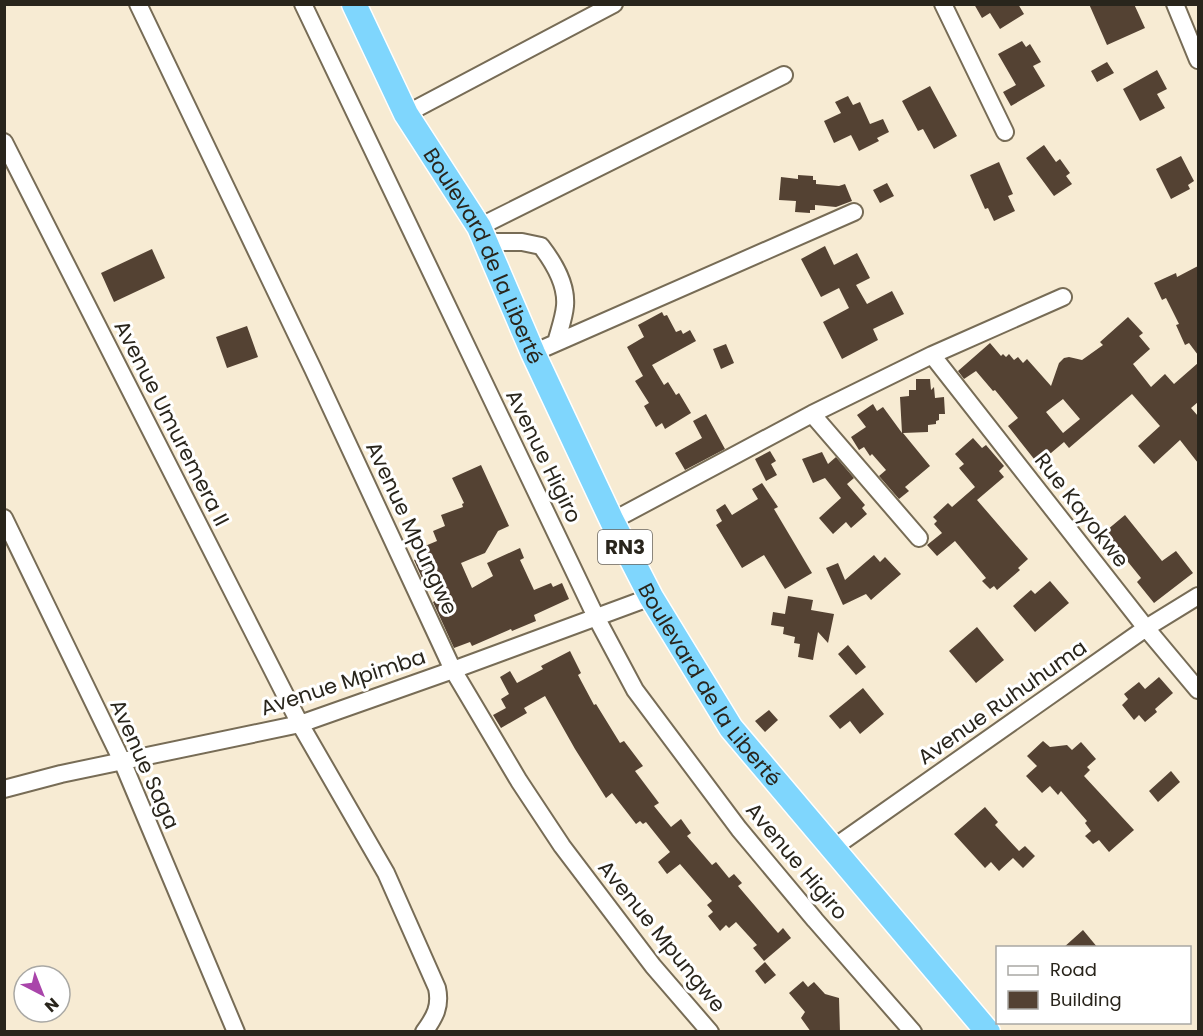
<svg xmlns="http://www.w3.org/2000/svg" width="1203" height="1036" viewBox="0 0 1203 1036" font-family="Poppins,sans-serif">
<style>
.building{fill:#544233;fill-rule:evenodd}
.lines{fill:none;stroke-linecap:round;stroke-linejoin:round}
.minor-casing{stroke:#776c56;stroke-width:20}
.highway-casing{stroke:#fff;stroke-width:27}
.minor{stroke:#fff;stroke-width:16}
.highway{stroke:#7fd6fd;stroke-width:24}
.labels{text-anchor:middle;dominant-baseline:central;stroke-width:6;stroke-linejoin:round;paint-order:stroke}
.shield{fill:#fff;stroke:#696660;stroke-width:1.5}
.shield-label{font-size:20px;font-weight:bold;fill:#29251c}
.street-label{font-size:21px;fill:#29251c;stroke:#fff}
</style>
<rect width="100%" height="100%" fill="#f7ebd3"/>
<!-- building -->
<path class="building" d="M 974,4 L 1018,4 L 1024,14 L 1000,29 L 990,13 L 982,18 Z
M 1089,4 L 1134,4 L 1145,28 L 1107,45 Z
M 1022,41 L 1026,47 L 1030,44 L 1041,62 L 1033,66 L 1045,86 L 1011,106 L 1003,92 L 1016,85 L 998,54 Z
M 1107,62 L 1114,73 L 1097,82 L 1091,71 Z
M 1157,70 L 1167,89 L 1157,94 L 1165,108 L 1140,121 L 1123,89 Z
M 930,86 L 957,136 L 934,149 L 923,129 L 918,131 L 902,101 Z
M 848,96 L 853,105 L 860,102 L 870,124 L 883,119 L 889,132 L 877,138 L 879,141 L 859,151 L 851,135 L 834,143 L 824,121 L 841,113 L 835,102 Z
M 1044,145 L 1056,162 L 1060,159 L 1070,173 L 1066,176 L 1072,184 L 1054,196 L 1026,158 Z
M 1181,156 L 1194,181 L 1188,185 L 1190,189 L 1171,199 L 1156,169 Z
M 999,162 L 1013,194 L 1008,196 L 1015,211 L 994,221 L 988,208 L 985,209 L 970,175 Z
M 798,175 L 813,176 L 813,180 L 816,180 L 816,184 L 839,186 L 845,184 L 852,201 L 836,207 L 815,205 L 815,210 L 810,210 L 810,213 L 795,212 L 796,201 L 779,200 L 781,177 L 798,179 Z
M 887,183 L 894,196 L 880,203 L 873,190 Z
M 825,246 L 834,265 L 857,253 L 870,278 L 856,285 L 867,304 L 892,291 L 904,314 L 873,329 L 878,340 L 842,359 L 823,322 L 849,308 L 839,288 L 821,297 L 801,259 Z
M 152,249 L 165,278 L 114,302 L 101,273 Z
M 1198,266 L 1198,355 L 1189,343 L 1185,345 L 1176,325 L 1179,324 L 1166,298 L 1162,300 L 1154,283 L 1176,273 L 1177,277 Z
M 662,312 L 664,316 L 667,315 L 676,332 L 681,330 L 683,334 L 690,330 L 696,341 L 652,365 L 664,385 L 668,382 L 676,395 L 679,393 L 691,413 L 665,429 L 662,423 L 656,427 L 644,406 L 649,403 L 635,381 L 643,376 L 627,347 L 644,337 L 638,325 Z
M 1128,317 L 1143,333 L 1139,336 L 1150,349 L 1133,364 L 1151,387 L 1165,374 L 1174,384 L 1198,363 L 1198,402 L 1191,408 L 1198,416 L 1198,463 L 1180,440 L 1154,464 L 1138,446 L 1160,426 L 1132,394 L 1069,448 L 1064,442 L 1038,464 L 1008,426 L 1018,418 L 995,390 L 993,391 L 976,371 L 964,379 L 958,371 L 990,343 L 1001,356 L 1003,354 L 1006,357 L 1009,354 L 1014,360 L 1018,357 L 1023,363 L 1027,359 L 1051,386 L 1059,363 L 1064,358 L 1069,357 L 1082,360 L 1103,345 L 1100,342 ZM 1063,399 L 1080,419 L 1063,433 L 1046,412 Z
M 247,326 L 258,357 L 227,368 L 216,337 Z
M 726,344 L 734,363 L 721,369 L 713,349 Z
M 916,379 L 930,379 L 931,390 L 934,387 L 935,398 L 944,397 L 945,414 L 939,414 L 939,420 L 936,421 L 936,424 L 928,425 L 928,432 L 903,433 L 930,466 L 905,487 L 909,491 L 899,499 L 879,476 L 886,470 L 872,454 L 870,456 L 864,447 L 859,450 L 851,437 L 866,427 L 857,415 L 873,404 L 877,411 L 883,407 L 902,433 L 900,397 L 909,396 L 909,390 L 916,390 Z
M 706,414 L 725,449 L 685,470 L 675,453 L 702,438 L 693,421 Z
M 973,438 L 982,448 L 986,445 L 1004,466 L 999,471 L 1004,477 L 977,500 L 1028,559 L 1018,568 L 1020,570 L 997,590 L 994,586 L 990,589 L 982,581 L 986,578 L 955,541 L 937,556 L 927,545 L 942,533 L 934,524 L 937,521 L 933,517 L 948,503 L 952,507 L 975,487 L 959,468 L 964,464 L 955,454 Z
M 770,451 L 776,461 L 771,464 L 777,475 L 766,481 L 755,459 Z
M 822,452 L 828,464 L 836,457 L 854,478 L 847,484 L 865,505 L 862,508 L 867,514 L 851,528 L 846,522 L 833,534 L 819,518 L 841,498 L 825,478 L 813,483 L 802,459 Z
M 481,465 L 509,526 L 498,531 L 485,553 L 461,563 L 472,588 L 493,576 L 487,563 L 520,548 L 524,558 L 520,560 L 534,590 L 551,583 L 553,587 L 562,583 L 569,599 L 534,615 L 536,621 L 512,631 L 511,629 L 472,646 L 470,642 L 454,648 L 433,602 L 445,595 L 435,572 L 422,578 L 414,560 L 428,554 L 425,546 L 437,541 L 433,531 L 445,526 L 441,515 L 463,507 L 462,504 L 464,503 L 452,478 Z
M 762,483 L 778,507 L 774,509 L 812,573 L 785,589 L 764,555 L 742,568 L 716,525 L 722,521 L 716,510 L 725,504 L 732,515 L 758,499 L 752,489 Z
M 1125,515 L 1162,561 L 1176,551 L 1193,573 L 1154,603 L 1137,582 L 1141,578 L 1120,552 L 1111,559 L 1095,540 Z
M 874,555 L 880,562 L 885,557 L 901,574 L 871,600 L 866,594 L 843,605 L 826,568 L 838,563 L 845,580 Z
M 1050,581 L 1069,603 L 1035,632 L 1013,606 L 1031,590 L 1035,594 Z
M 788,596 L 813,600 L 811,610 L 834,614 L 828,643 L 818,632 L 813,660 L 798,657 L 800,644 L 794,643 L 795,637 L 783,634 L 784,627 L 771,625 L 773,612 L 785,614 Z
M 977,627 L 1004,660 L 976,683 L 949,651 Z
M 848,645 L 866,667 L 856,675 L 838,654 Z
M 570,651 L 581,673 L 578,675 L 594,705 L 596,704 L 620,743 L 624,741 L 643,766 L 635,771 L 659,803 L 654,806 L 671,827 L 681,819 L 691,833 L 687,836 L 712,865 L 716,862 L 729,878 L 734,874 L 742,883 L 738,886 L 778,933 L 783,928 L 791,938 L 764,961 L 753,948 L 757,945 L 736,922 L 729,928 L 726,925 L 720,931 L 708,916 L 713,912 L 707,905 L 712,901 L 680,864 L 667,874 L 658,862 L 670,852 L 646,822 L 643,824 L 640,821 L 636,824 L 612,793 L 606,798 L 575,749 L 545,696 L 524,708 L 527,713 L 501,728 L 493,715 L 506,708 L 501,699 L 509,694 L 500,677 L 510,671 L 517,683 L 543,669 L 541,666 Z
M 1159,677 L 1173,693 L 1155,709 L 1157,712 L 1145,722 L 1139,715 L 1134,720 L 1122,705 L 1128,699 L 1124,694 L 1139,682 L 1145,689 Z
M 863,688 L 884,714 L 860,734 L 850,721 L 840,729 L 829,716 Z
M 769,710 L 778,720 L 765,732 L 755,721 Z
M 1043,741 L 1050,747 L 1067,745 L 1072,750 L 1081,742 L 1096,759 L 1087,767 L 1090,770 L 1084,776 L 1134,830 L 1109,852 L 1099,840 L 1093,844 L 1085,836 L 1091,831 L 1085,823 L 1087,821 L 1061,791 L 1058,795 L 1050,786 L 1042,793 L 1026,776 L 1037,766 L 1027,756 Z
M 1171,771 L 1180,782 L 1158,802 L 1149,791 Z
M 985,807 L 998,822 L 995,825 L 1019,851 L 1025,846 L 1035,856 L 1023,868 L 1013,858 L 999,871 L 991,862 L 985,868 L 954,834 Z
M 1083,930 L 1098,948 L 1063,948 Z
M 765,962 L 776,975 L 765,984 L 755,971 Z
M 803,981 L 808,987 L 814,982 L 825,994 L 839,998 L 840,1032 L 811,1032 L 801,1018 L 805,1012 L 789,993 Z"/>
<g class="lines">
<defs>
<path id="minor" d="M 138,4 L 313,369 L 453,670 L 519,781 L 562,846 L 653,966 L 710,1032
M 303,4 L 596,617 L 635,690 L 739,829 L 815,920 L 913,1032
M 943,4 L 1005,132
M 1175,4 L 1198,60
M 406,114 L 614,4
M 4,142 L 300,724 L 386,873 L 437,988 C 441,1006 435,1017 424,1032
M 479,227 L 784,75
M 486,242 L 522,242 L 541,246 C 554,263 567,284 565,306 C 564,318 559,331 556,343
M 533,353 L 854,212
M 932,355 L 1146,628 L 1198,690
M 812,414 L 919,538
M 4,518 L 122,761 L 236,1032
M 612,521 L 812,414 L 932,355 L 1063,297
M 4,789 L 61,774 L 300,724 L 453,670 L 651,597
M 833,848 L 1146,628 L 1198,596"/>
<g id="highway">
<path id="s1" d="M 354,4 L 406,114 L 479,227 L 533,353 L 612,521 L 651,597 L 731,728 L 988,1032"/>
</g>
</defs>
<!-- minor casing -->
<use href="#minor" class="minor-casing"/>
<!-- highway casing -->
<use href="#highway" class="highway-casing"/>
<!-- minor -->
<use href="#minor" class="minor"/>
<!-- highway -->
<use href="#highway" class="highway"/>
</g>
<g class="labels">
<!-- shield labels -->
<rect class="shield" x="598" y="530" width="54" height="34" rx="4.5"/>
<g class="shield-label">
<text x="625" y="547">RN3</text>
</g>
<!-- street labels -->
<g class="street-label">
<text stroke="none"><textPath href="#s1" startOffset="284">Boulevard de la Liberté</textPath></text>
<text transform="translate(172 423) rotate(63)">Avenue Umuremera II</text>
<text transform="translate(544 456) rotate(64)">Avenue Higiro</text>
<text transform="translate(1082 510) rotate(52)">Rue Kayokwe</text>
<text transform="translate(412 528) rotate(65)">Avenue Mpungwe</text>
<text transform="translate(343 682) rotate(-18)">Avenue Mpimba</text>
<text stroke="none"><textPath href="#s1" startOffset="770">Boulevard de la Liberté</textPath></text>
<text transform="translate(1002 702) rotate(-35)">Avenue Ruhuhuma</text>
<text transform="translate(145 764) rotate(66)">Avenue Saga</text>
<text transform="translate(797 861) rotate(50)">Avenue Higiro</text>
<text transform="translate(662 936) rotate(51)">Avenue Mpungwe</text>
</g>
</g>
<!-- border -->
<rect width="1203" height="1036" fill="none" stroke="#29251c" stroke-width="12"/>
<!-- legend -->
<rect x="996" y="946" width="195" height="78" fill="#ffffff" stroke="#a9a8a4" stroke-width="1.5"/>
<rect x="1008" y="966" width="30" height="9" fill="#ffffff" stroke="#a9a8a4" stroke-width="1.5"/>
<text x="1050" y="976" font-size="18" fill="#29251c">Road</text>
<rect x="1008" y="991" width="30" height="18" fill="#544233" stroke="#a9a8a4" stroke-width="1.5"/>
<text x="1050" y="1006" font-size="18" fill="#29251c">Building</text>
<!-- north arrow -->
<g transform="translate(42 994) rotate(138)"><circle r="28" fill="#ffffff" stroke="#a9a8a4" stroke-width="1.5"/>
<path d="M0-4.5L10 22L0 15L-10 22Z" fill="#a945aa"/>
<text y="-9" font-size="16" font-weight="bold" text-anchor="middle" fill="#29251c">N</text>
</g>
</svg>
